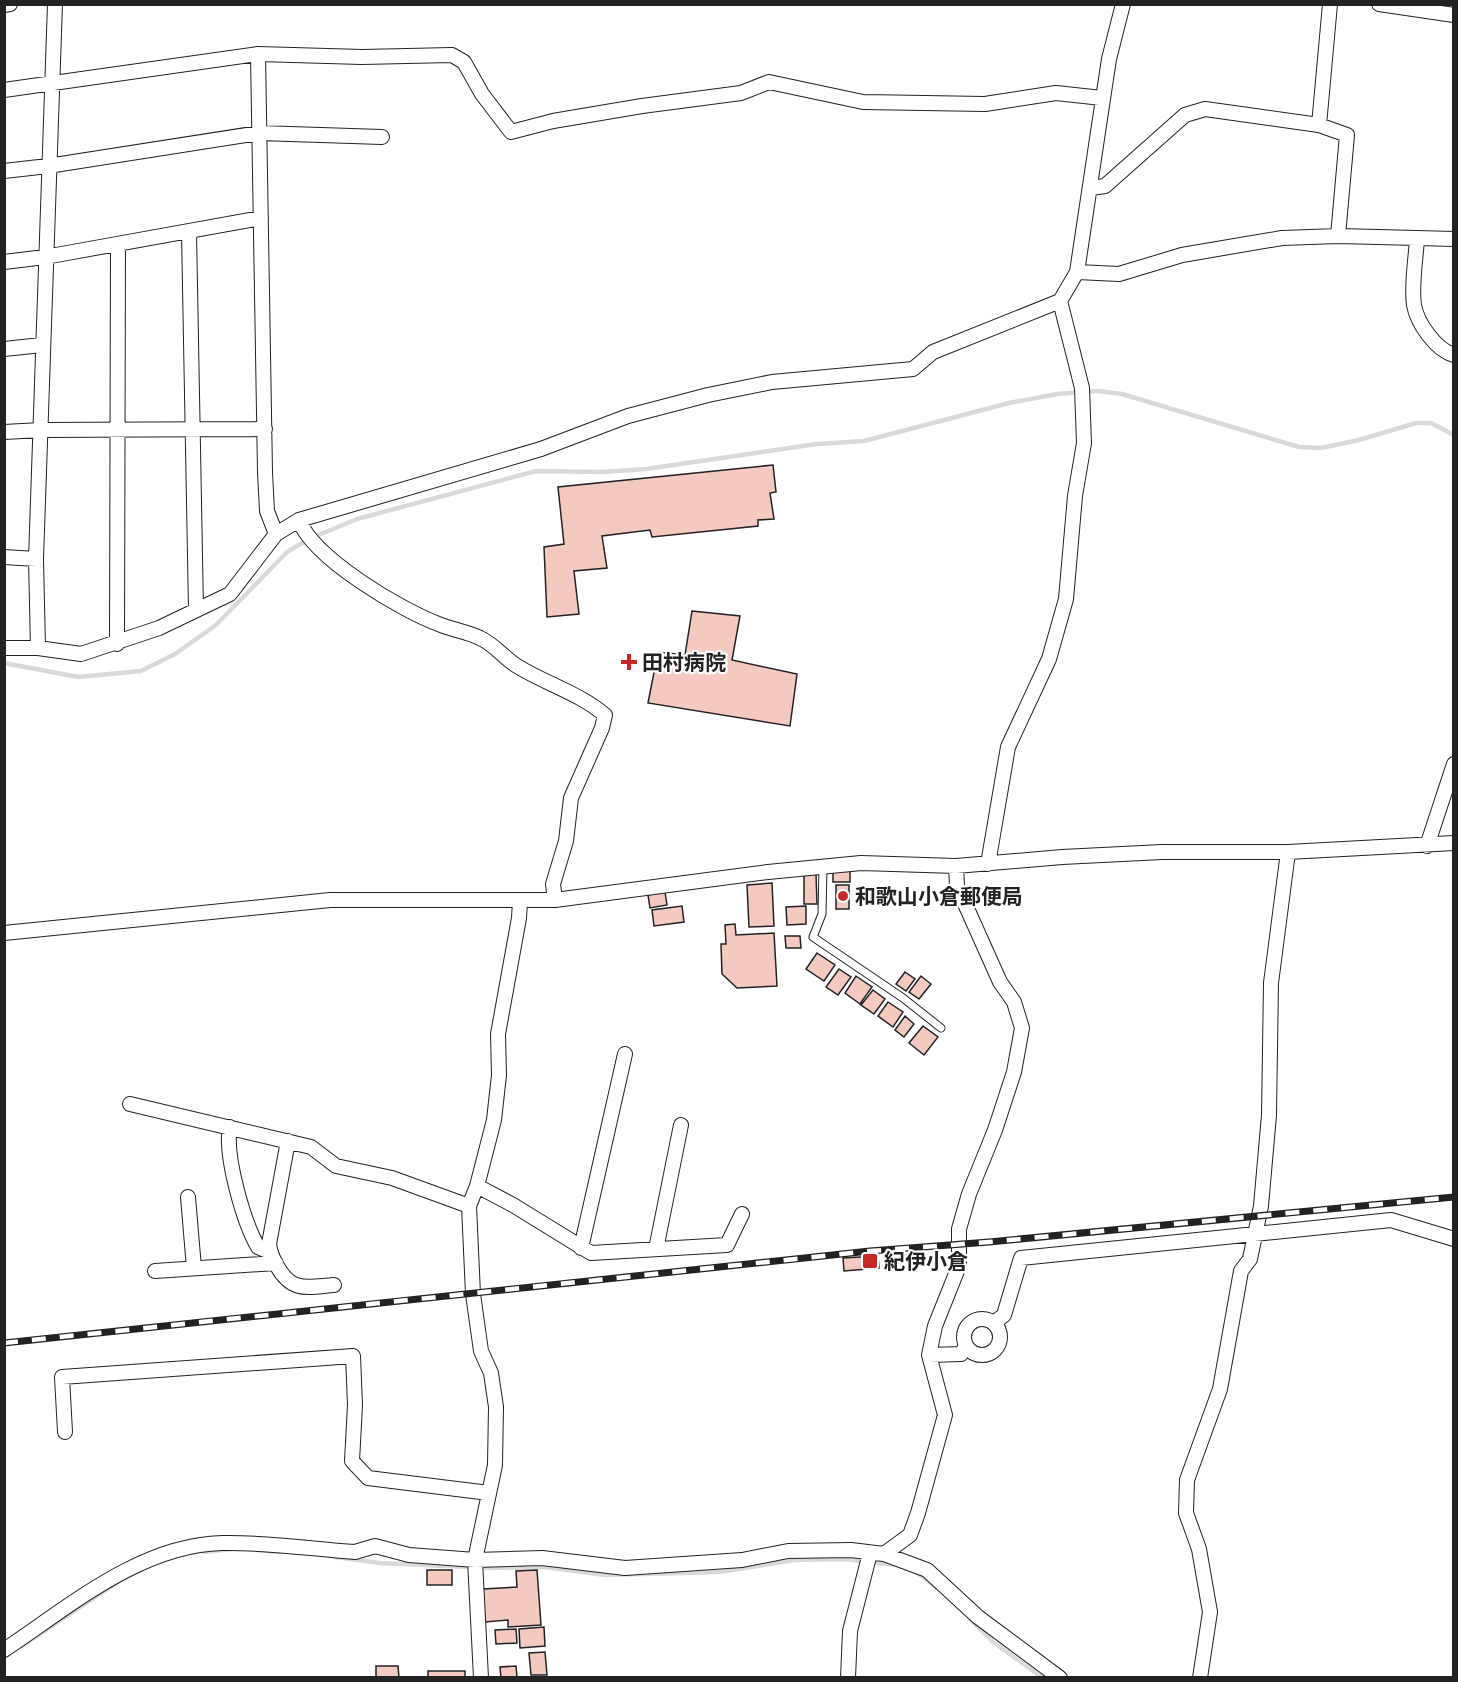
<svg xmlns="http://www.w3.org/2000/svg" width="1458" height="1682" viewBox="0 0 1458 1682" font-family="Arial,'Noto Sans JP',sans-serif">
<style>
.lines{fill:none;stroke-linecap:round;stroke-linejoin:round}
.stream{stroke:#d9d9d9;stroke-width:4.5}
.building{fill:#f3c9c0;stroke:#222;stroke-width:1.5}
.lane-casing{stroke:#222;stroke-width:9}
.street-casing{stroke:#222;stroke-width:16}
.lane{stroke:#fff;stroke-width:7}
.street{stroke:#fff;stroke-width:14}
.rail-casing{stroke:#222;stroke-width:7}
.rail{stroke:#fff;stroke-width:4.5;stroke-dasharray:14;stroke-linecap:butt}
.poi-dot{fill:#c62828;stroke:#fff;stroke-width:2}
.labels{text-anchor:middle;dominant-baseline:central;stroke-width:4.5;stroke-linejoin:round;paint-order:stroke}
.poi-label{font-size:21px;font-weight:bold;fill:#222;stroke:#fff;text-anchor:start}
</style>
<rect width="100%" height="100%" fill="#fff"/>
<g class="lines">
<!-- stream -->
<path class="stream" d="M 4,663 L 78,677 L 141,671 L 175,654 L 216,625 L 287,552 L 309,539 L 357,519 L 536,471 L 602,472 L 646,469 L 817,444 L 864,441 L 1009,403 L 1057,394 L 1098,391 L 1122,394 L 1299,447 L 1321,448 L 1359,440 L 1416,423 L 1431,423 L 1454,435
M 257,1550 L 279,1552
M 204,1552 L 231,1549
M 335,1557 L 380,1563 L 487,1568 L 545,1567 L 605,1575 L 720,1572 L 794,1560 L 844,1559 L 894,1565
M 916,1572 L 936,1587
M 970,1619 L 993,1642 L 1043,1678
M 22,1646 L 118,1582"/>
</g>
<!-- building -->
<path class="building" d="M 773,465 L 776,492 L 770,493 L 774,519 L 758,520 L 758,526 L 652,537 L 650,530 L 602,536 L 607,568 L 574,571 L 579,614 L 547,617 L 544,547 L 564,544 L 558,487 Z
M 692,611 L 740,616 L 732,660 L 797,674 L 790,726 L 648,703 L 658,652 L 685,655 Z
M 833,871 L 850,871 L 850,882 L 833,882 Z
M 804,874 L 816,874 L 817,904 L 804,904 Z
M 772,883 L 774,926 L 749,927 L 747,885 Z
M 836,885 L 849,885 L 849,909 L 836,909 Z
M 665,892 L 667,905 L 650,908 L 648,895 Z
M 682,906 L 684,922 L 654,926 L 652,910 Z
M 806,906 L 806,924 L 787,925 L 786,907 Z
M 735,924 L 736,935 L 774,933 L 777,986 L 737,988 L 722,974 L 721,944 L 726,944 L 725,925 Z
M 785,936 L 800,936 L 801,948 L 786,948 Z
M 817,953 L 835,965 L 824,981 L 806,969 Z
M 839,969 L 851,977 L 838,995 L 826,987 Z
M 905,972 L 915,979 L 906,991 L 896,984 Z
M 856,976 L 872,987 L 860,1004 L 845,993 Z
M 921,976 L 931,984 L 919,999 L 909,992 Z
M 873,990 L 885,999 L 874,1014 L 861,1005 Z
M 888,1002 L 903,1012 L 893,1027 L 878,1016 Z
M 905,1016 L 914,1024 L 904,1037 L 895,1030 Z
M 923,1026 L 938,1037 L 924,1055 L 909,1043 Z
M 878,1256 L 879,1268 L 844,1271 L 843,1258 Z
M 427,1570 L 452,1570 L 452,1585 L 427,1585 Z
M 537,1570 L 541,1625 L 508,1627 L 508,1620 L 485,1622 L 483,1589 L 517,1587 L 516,1571 Z
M 544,1627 L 545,1646 L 520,1648 L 519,1629 Z
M 516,1629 L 517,1643 L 496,1644 L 495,1630 Z
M 545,1652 L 547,1675 L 531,1675 L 529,1653 Z
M 376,1666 L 398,1666 L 399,1678 L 376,1678 Z
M 516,1666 L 517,1678 L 501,1678 L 500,1667 Z
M 428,1671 L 465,1671 L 465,1678 L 428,1678 Z"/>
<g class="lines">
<defs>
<path id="lane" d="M 823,866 L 822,914 L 813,937 L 903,998 L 941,1028"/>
<path id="street" d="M 1330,4 L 1319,125 L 1347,135 L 1338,236 L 1417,238 C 1416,259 1411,284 1414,305 C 1417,323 1436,350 1454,355
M 1379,4 L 1454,15
M 4,5 L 10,4
M 258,54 L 265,472 L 267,511 L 276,534
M 4,90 L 258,54 L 362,57 L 452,55 L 464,62 L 482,94 L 511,132 L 553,121 L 642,106 L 741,93 L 769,82 L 863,102 L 985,104 L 1056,93 L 1102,98
M 4,171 L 48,166 L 259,133 L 382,137
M 1091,188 L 1105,186 L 1185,115 L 1205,109 L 1319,125
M 189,232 L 196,610
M 1417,238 L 1454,239
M 4,262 L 45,257 L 261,218
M 1077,272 L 1119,274 L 1182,255 L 1282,238 L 1338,236
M 4,349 L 42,345
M 4,432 L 41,430 L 265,429
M 299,520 C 313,558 402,611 441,625 C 454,630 468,632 480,638 C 494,644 504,658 517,666 C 546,684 579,693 605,715 L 602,728 L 571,798 L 566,841 L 553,884 L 555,900
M 4,557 L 36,559
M 117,644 L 118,244
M 4,648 L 38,648 L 81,654 L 159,628 L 230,594 L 276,534 L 299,520 L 541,449 L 628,416 L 708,395 L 772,382 L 913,369 L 933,352 L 1060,301 L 1077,272 L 1109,59 L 1123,4
M 38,648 L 36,559 L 55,4
M 1427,846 L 1454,764
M 988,864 L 1008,747 L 1049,659 L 1066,599 L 1075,496 L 1084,443 L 1082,388 L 1060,301
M 4,933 L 330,900 L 555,900 L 768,872 L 861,863 L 956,866 L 1062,857 L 1162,852 L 1288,852 L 1454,843
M 130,1104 L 311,1147 L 336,1166 L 392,1178 L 469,1206
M 230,1127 C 224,1155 244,1223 258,1247 L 270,1252
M 288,1141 L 269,1244 C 270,1252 273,1259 277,1266 C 292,1293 307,1287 334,1285
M 477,1186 L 513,1205 L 591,1253 L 727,1245 L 742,1214
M 188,1197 L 194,1268
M 581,1248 L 625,1054
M 656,1249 L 681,1125
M 155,1271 L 276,1263
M964 1337a18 18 0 1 1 36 0a18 18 0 1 1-36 0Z
M 994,1323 L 1004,1315 L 1021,1258 L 1391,1220 L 1454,1239
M 929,1355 L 961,1354 L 966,1346
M 65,1432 L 62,1377 L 353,1356 L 355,1405 L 352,1461 L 368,1478 L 489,1493
M 884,1554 L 910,1535 L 918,1513 L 945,1415 L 929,1355 L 935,1326 L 959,1266 L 959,1229 L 969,1194 L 995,1130 L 1014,1072 L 1022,1028 L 1014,1002 L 1000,982 L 957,886 L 956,866
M 4,1650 C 69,1607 140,1545 222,1543 C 266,1542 311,1549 355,1552 L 375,1546 L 409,1555 L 475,1560 L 542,1558 L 625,1568 L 742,1560 L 788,1551 L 851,1550 L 884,1554 L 927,1570 L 978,1617 L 1060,1678
M 481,1678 L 475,1560 L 495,1465 L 496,1407 L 491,1373 L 481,1351 L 473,1294 L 469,1206 L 477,1186 L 494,1120 L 499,1075 L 498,1034 L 519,918 L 520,902
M 848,1678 L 850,1631 L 870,1553
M 1200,1678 L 1210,1612 L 1199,1549 L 1186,1513 L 1187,1480 L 1220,1389 L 1241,1271 L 1250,1259 L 1261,1206 L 1269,1115 L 1271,983 L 1288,852"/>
</defs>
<!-- lane casing -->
<use href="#lane" class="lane-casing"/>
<!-- street casing -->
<use href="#street" class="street-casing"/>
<!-- lane -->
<use href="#lane" class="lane"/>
<!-- street -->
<use href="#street" class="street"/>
<defs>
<path id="rail" d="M 4,1343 L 870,1251 L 989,1242 L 1454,1197"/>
</defs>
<!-- rail casing -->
<use href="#rail" class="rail-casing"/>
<!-- rail -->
<use href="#rail" class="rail"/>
</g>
<!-- markers -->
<g class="poi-dot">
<path d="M626 653h6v6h6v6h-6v6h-6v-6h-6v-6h6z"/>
<circle cx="843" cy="896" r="6"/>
<rect x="862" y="1253" width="16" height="16" rx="3"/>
</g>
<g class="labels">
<!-- poi labels -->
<g class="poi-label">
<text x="642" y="662">田村病院</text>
<text x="855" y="896">和歌山小倉郵便局</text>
<text x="884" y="1261">紀伊小倉</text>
</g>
</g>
<!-- border -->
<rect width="1458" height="1682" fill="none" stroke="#222222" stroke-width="12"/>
</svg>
